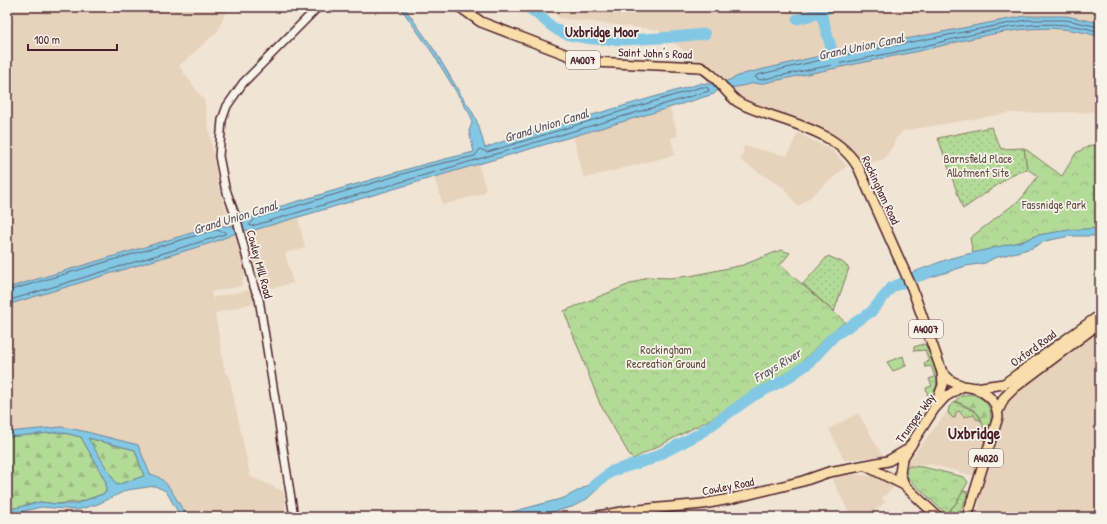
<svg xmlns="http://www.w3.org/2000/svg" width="1107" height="524" viewBox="0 0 1107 524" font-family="'Patrick Hand',sans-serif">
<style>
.built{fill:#e7d2bc}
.grass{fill:url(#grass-dots);stroke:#7e7c61}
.forest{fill:url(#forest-firs);stroke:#7e7c61}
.park{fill:url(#park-crowns);stroke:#7e7c61}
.water{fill:#82c8e4;stroke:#6c849a;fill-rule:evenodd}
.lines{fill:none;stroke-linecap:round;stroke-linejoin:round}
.shore{stroke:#606375;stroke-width:1}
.river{stroke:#82c8e4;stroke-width:11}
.tertiary-casing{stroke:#4a1f2b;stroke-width:10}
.primary-casing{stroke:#4a1f2b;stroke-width:12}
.tertiary{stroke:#f7f3e8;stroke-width:7}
.primary{stroke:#f9deab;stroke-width:9}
.labels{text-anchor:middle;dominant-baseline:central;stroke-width:3.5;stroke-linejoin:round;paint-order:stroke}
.shield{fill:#f7f3e8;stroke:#7e5f64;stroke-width:1}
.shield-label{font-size:11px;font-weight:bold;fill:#4a1f2b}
.street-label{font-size:12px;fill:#4a1f2b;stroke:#f7f3e8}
.park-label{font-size:12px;fill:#644e46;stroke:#f7f3e8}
.water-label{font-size:13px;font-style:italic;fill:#5b5262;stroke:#f7f3e8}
.quarter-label{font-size:14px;font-weight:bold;fill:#4a1f2b;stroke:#f7f3e8}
.district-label{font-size:16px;font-weight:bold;fill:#4a1f2b;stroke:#f7f3e8}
</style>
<defs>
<pattern id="grass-dots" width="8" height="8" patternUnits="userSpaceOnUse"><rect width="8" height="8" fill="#b3da97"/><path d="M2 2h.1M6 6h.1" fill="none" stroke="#9bbb82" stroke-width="1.8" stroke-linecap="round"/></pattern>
<pattern id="forest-firs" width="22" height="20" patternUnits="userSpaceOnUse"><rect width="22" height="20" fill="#b3da97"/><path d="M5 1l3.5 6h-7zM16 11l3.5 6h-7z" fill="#9bbb82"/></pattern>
<pattern id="park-crowns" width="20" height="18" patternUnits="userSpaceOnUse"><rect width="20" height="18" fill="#b3da97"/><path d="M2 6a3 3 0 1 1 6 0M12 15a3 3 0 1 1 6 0" fill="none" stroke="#9bbb82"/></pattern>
</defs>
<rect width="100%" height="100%" fill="#f0e4d4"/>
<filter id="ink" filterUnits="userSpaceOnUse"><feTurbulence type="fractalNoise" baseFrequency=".025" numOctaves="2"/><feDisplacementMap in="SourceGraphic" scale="8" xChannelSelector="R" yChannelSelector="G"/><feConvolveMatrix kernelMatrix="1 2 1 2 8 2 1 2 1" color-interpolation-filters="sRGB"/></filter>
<g filter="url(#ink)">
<!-- built -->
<path class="built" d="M 7,7 L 228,7 L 218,31 L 179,66 L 204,100 L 219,189 L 246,267 L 241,286 L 211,292 L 214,305 L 213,297 L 251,290 L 253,303 L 215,313 L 225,373 L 229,375 L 250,476 L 284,492 L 286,517 L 180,517 L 170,500 L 166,483 L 155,475 L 150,474 L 138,445 L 83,431 L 62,427 L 7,432 Z
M 551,7 L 1100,7 L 1100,112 L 1009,113 L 903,131 L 896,138 L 893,146 L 884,159 L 863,165 L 859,158 L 838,139 L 749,102 L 658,30 L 559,18 Z
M 670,108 L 678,136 L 671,138 L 675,155 L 584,178 L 573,136 Z
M 798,133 L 833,151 L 847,166 L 798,207 L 784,188 L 741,161 L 744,146 L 787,156 Z
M 478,164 L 486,189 L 483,193 L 443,205 L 434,177 Z
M 298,217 L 305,248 L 285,253 L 293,283 L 272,288 L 259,282 L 244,230 L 251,231 Z
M 1100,325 L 1094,341 L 1096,348 L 1100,353 L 1100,517 L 975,517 L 979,507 L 981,477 L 1005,398 Z
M 967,394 L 977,396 L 984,400 L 991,410 L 992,418 L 975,476 L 929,464 L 922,464 L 904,471 L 909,460 L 959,397 Z
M 858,413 L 883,456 L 844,460 L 829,429 Z
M 842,473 L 887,478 L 895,486 L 882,498 L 885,502 L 867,517 L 851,517 L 831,476 Z"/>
<!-- grass -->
<path class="grass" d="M 991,127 L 1001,149 L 1024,148 L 1027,169 L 1013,174 L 963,209 L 938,138 Z
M 828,256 L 842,262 L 849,268 L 834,312 L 803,284 Z
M 923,344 L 926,345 C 933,365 945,382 929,401 L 926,388 L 932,386 L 929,379 L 935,377 L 931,366 L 925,367 L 924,363 L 929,361 L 925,350 L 914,351 L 914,347 Z
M 955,402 L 976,412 L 982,421 L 976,419 L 974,415 L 964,417 L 959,411 L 956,412 L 955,418 L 953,418 L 948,413 L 949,407 Z
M 963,491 L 968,492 C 964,503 961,517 946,515 L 957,502 Z"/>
<!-- forest -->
<path class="forest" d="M 970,394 C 995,399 995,423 984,441 C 984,414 979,411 955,401 L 961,396 Z
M 60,432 L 81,437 L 106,482 L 106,492 L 103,494 L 79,502 L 56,504 L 40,502 L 7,510 L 7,437 Z
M 87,438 L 135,450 L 144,476 L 117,485 Z"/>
<!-- park -->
<path class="park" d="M 1091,145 L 1100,147 L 1100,228 L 1038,235 L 1023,241 L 973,254 L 970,238 L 1022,198 L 1038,176 L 1027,169 L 1024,148 L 1062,176 L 1076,153 Z
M 781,250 L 790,253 L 780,265 L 845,322 L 826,337 L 799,365 L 711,419 L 633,459 L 630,456 L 600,404 L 564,311 L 647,277 L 670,278 L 690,276 L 743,265 Z
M 903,356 L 906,366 L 893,371 L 887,362 Z
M 910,466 L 923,467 L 964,477 L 968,482 L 957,502 L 946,514 L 906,476 L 905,469 Z"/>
<!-- water -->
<path class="water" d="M 400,7 L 404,7 L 435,51 L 464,100 C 477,115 480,131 485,148 L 510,139 L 702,83 L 709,84 L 727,81 L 743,74 L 828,54 L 1025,16 L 1066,16 L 1100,23 L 1100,37 C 1040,16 978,38 919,51 C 865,62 812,73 759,84 L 755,83 L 717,91 L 714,94 L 652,113 L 251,231 L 244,230 L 214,242 L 7,305 L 7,288 L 215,226 C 225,226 235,227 244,222 C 251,219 255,214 261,212 L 425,164 L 474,152 L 469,131 L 472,123 L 471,116 L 432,52 Z
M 1100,228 L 1100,236 L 1070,236 L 1045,241 L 1032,248 L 994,258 L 985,263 L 966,266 L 916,282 L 911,273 L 951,258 L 1023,241 L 1038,235 L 1068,230 Z
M 62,427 L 83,431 L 138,445 L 150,474 C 171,478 175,504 190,517 L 181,517 L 166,491 L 155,486 L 127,490 L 98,504 L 77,510 L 41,507 L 7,515 L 7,510 L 40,502 L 56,504 L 75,504 L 103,494 L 106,492 L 106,482 L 81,437 L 60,432 L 7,437 L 7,432 ZM 88,438 L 135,450 L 144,476 L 117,485 Z
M 604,474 L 607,480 L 587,499 L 572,507 L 532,517 L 493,517 L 564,498 L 589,485 Z"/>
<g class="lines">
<!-- shore -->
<path class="shore" d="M 1100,27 L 1066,20 L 1026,20 L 829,58 L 757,75 L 755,77 L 760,80 C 811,69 863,59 915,48 C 975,35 1040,12 1100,32
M 702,87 L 708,88 L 709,91 L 252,226 L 249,225 L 256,218 L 263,216 L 426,167 L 475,156 L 480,149 L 487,152 Z
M 7,291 L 215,230 L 226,232 L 225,234 L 213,238 L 7,301"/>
<!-- river -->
<path class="river" d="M 527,7 C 539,13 547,25 559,31 C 589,47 670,37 705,34
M 821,13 L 835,61
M 797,19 L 821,13 L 829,7
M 594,485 L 612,471 L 649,460 L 699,434 L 753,396 L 786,379 L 809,363 L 834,336 L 871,312 L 892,287 L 927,273"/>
<defs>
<path id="tertiary" d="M 294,517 L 259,299 L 254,287 L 237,220 L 225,187 L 219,156 L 222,120 L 227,106 L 243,83 L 318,7"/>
<path id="primary" d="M 460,7 L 481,22 L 578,59 L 593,62 L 700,67 C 717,75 724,92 738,102 C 746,107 756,110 764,113 C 799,125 841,135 859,169 L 912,288 L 942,372 L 943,385 L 934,409
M 942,372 L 951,381 L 963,386
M 998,411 L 1004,398 L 1014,388 L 1100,323
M 866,466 L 904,485 L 938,517
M 904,485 L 900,473 L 902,459 L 934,409 L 945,397 L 963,386 L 975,388 L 1004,384 L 1100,315
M 592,517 L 628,511 L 703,504 L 730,499 L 803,481 L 829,472 L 888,461 L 907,450
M 967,517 L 998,417 C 997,401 989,395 975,388"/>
</defs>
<!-- tertiary casing -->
<use href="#tertiary" class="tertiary-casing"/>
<!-- primary casing -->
<use href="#primary" class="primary-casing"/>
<!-- tertiary -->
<use href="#tertiary" class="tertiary"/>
<!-- primary -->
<use href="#primary" class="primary"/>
</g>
</g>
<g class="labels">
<!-- shield labels -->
<g class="shield">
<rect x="566" y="51" width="34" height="18" rx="3"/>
<rect x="909" y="320" width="34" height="18" rx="3"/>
<rect x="969" y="449" width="34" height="18" rx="3"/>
</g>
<g class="shield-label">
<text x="583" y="60">A4007</text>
<text x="926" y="329">A4007</text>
<text x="986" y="458">A4020</text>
</g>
<!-- street labels -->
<g class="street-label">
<text transform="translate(655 53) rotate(2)">Saint John's Road</text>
<text transform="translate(881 190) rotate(65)">Rockingham Road</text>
<text transform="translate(260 264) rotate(75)">Cowley Mill Road</text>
<text transform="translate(1033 348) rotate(-36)">Oxford Road</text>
<text transform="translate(915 418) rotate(-54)">Trumper Way</text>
<text transform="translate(728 486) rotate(-11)">Cowley Road</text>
</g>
<!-- park labels -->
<g class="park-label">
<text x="978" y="158">Barnsfield Place<tspan x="978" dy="14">Allotment Site</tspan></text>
<text x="1054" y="204">Fassnidge Park</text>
<text x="666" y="349">Rockingham<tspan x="666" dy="14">Recreation Ground</tspan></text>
</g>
<!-- water labels -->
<g class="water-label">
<text transform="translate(861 46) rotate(-12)">Grand Union Canal</text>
<text transform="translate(546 125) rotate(-17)">Grand Union Canal</text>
<text transform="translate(235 217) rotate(-17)">Grand Union Canal</text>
<text transform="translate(777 365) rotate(-31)">Frays River</text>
</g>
<!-- quarter labels -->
<g class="quarter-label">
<text x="602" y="31">Uxbridge Moor</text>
</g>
<!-- district labels -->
<g class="district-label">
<text x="974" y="433">Uxbridge</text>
</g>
</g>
<!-- margin -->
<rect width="1107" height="524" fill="none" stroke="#f7f3e8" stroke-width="24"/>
<rect x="12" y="12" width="1083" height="500" fill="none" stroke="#4a1f2b" stroke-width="1.5" filter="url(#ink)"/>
<!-- scale -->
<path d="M28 44v6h89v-6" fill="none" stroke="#4a1f2b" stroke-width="2"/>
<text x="34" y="44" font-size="12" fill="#4a1f2b" stroke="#f7f3e8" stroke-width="3" paint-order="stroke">100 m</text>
</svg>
